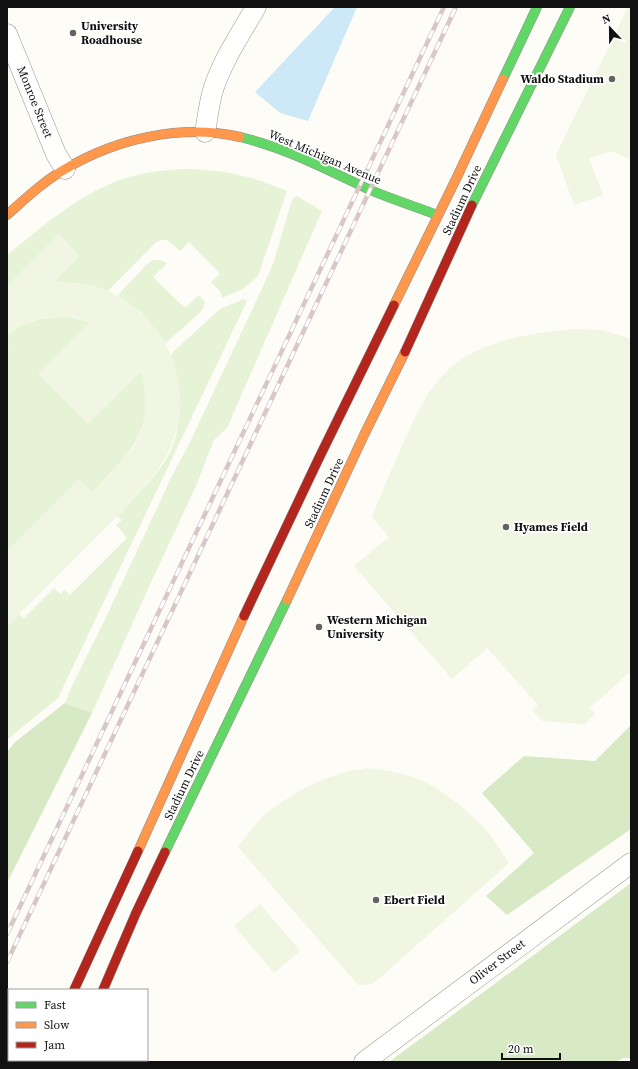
<svg xmlns="http://www.w3.org/2000/svg" width="638" height="1069" viewBox="0 0 638 1069" font-family="'Source Serif 4',serif">
<style>
.green{fill:#e7f3d7}
.forest{fill:#d8eac5}
.pitch{fill:#f0f6e1}
.water{fill:#cde8f7}
.lines{fill:none;stroke-linecap:round;stroke-linejoin:round}
.street-casing{stroke:#979795;stroke-width:21}
.fast-casing{stroke:#8e8d8b;stroke-width:10}
.slow-casing{stroke:#8e8d8b;stroke-width:10}
.jam-casing{stroke:#8e8d8b;stroke-width:10}
.street{stroke:#fffffe;stroke-width:20}
.fast{stroke:#63d668;stroke-width:9}
.slow{stroke:#ff974d;stroke-width:9}
.jam{stroke:#b3261e;stroke-width:9}
.rail-casing{stroke:#d9c6c7;stroke-width:4.5}
.rail{stroke:#fff;stroke-width:3;stroke-dasharray:9;stroke-linecap:butt}
.poi-dot{fill:#646362;stroke:#fff;stroke-width:1.5}
.labels{text-anchor:middle;dominant-baseline:central;stroke-width:4;stroke-linejoin:round;paint-order:stroke}
.poi-label{font-size:12px;font-weight:bold;fill:#111;stroke:#fff;text-anchor:start}
.street-label{font-size:12px;fill:#111;stroke:#fff}
</style>
<rect width="100%" height="100%" fill="#fdfcf7"/>
<!-- green -->
<path class="green" d="M 183,169 C 220,169 253,176 287,191 L 258,276 L 243,289 L 222,298 L 220,291 L 211,282 L 220,274 L 189,242 L 180,251 L 167,240 L 161,240 L 155,243 L 108,291 C 76,278 41,283 7,286 L 7,255 C 41,228 75,197 117,181 C 138,173 160,170 183,169 Z
M 297,196 L 322,211 L 227,428 L 214,440 L 196,486 L 148,589 L 92,713 L 65,703 L 68,694 L 107,615 L 171,478 L 191,440 L 265,282 L 274,261 L 291,203 L 294,198 Z
M 153,260 L 160,260 L 167,263 L 153,277 L 185,308 L 199,295 L 205,302 L 203,309 L 195,317 L 166,343 L 141,312 L 119,297 L 119,294 L 147,264 Z
M 244,299 L 247,301 L 58,698 L 7,740 L 7,626 L 19,614 L 24,618 L 54,588 L 61,594 L 64,590 L 70,595 L 127,538 L 116,525 L 122,520 L 117,516 C 140,492 170,466 177,432 C 178,424 177,415 178,407 C 179,386 179,376 171,356 L 173,352 L 220,309 Z
M 68,317 L 90,322 L 38,375 L 141,372 C 143,379 145,386 146,393 C 149,441 121,461 92,492 L 79,480 L 7,552 L 7,352 L 9,350 L 7,348 L 7,336 C 25,320 46,317 68,317 Z"/>
<!-- forest -->
<path class="forest" d="M 65,703 L 92,713 L 7,883 L 7,752 L 15,742 Z
M 631,725 L 631,829 L 507,915 L 486,896 L 534,853 L 482,793 L 524,756 L 595,761 Z
M 631,883 L 631,1058 L 624,1058 L 614,1062 L 389,1062 Z"/>
<!-- pitch -->
<path class="pitch" d="M 628,7 L 631,7 L 631,160 L 613,151 L 589,158 L 603,195 L 574,205 L 556,155 Z
M 59,234 L 80,256 L 53,282 C 63,283 74,283 84,284 C 117,288 145,312 163,339 C 173,356 178,374 180,393 C 184,460 135,498 92,541 C 64,569 36,598 7,626 L 7,552 L 79,480 L 92,492 C 104,479 117,467 128,454 C 148,432 148,399 141,372 L 88,424 L 38,374 L 90,322 C 62,312 30,316 7,336 L 7,286 Z
M 576,329 L 601,330 L 631,339 L 631,671 L 590,708 L 595,714 L 585,724 L 542,721 L 532,710 L 538,705 L 487,648 L 452,679 L 354,566 L 389,537 L 372,517 C 381,494 391,471 401,448 C 415,417 428,386 455,364 C 487,339 537,332 576,329 Z
M 368,768 C 383,770 398,772 413,777 C 436,785 463,806 480,824 C 492,835 500,850 509,863 L 373,984 L 358,985 L 238,847 C 246,837 254,825 263,816 C 268,811 275,807 281,803 C 310,783 333,773 368,768 Z
M 260,904 L 300,951 L 274,973 L 234,926 Z"/>
<!-- water -->
<path class="water" d="M 335,7 L 357,7 L 308,121 L 280,113 L 255,92 Z"/>
<g class="lines">
<defs>
<path id="street" d="M 7,34 L 56,154 L 65,169
M 205,132 C 208,117 209,101 214,87 C 224,58 241,33 256,7
M 364,1062 L 631,863"/>
<path id="fast" d="M 503,79 L 537,7
M 240,137 C 286,148 326,169 368,189 C 391,199 414,206 437,215
M 472,205 L 570,7
M 165,852 L 287,600
M 43,1062 L 44,1060"/>
<path id="slow" d="M 7,215 C 26,198 45,180 67,168 C 118,138 182,124 240,137
M 394,305 L 457,177 L 503,79
M 287,600 L 364,435 L 405,352
M 138,851 L 244,616
M 72,1062 L 73,1060"/>
<path id="jam" d="M 405,352 L 472,205
M 244,616 L 319,458 L 394,305
M 74,990 L 138,851
M 103,990 L 136,913 L 165,852"/>
</defs>
<!-- street casing -->
<use href="#street" class="street-casing"/>
<!-- fast casing -->
<use href="#fast" class="fast-casing"/>
<!-- slow casing -->
<use href="#slow" class="slow-casing"/>
<!-- jam casing -->
<use href="#jam" class="jam-casing"/>
<!-- street -->
<use href="#street" class="street"/>
<!-- fast -->
<use href="#fast" class="fast"/>
<!-- slow -->
<use href="#slow" class="slow"/>
<!-- jam -->
<use href="#jam" class="jam"/>
<defs>
<path id="rail" d="M 7,934 L 444,7
M 7,962 L 456,7"/>
</defs>
<!-- rail casing -->
<use href="#rail" class="rail-casing"/>
<!-- rail -->
<use href="#rail" class="rail"/>
</g>
<!-- markers -->
<g class="poi-dot">
<circle cx="73" cy="33" r="4"/>
<circle cx="612" cy="79" r="4"/>
<circle cx="506" cy="527" r="4"/>
<circle cx="319" cy="627" r="4"/>
<circle cx="376" cy="900" r="4"/>
</g>
<g class="labels">
<!-- poi labels -->
<g class="poi-label">
<text x="81" y="26">University<tspan x="81" dy="14">Roadhouse</tspan></text>
<text x="604" y="79" text-anchor="end">Waldo Stadium</text>
<text x="514" y="527">Hyames Field</text>
<text x="327" y="620">Western Michigan<tspan x="327" dy="14">University</tspan></text>
<text x="384" y="900">Ebert Field</text>
</g>
<!-- street labels -->
<g class="street-label">
<text transform="translate(35 102) rotate(68)">Monroe Street</text>
<text transform="translate(325 157) rotate(23)">West Michigan Avenue</text>
<text transform="translate(462 200) rotate(-65)">Stadium Drive</text>
<text transform="translate(324 493) rotate(-65)">Stadium Drive</text>
<text transform="translate(184 785) rotate(-64)">Stadium Drive</text>
<text transform="translate(497 962) rotate(-37)">Oliver Street</text>
</g>
</g>
<!-- border -->
<rect width="638" height="1069" fill="none" stroke="#111111" stroke-width="16"/>
<!-- legend -->
<rect x="8" y="989" width="140" height="72" fill="#ffffff" stroke="#a0a0a0"/>
<rect x="16" y="1002" width="20" height="6" fill="#63d668" stroke="#a0a0a0"/>
<text x="44" y="1009" font-size="12" fill="#111111">Fast</text>
<rect x="16" y="1022" width="20" height="6" fill="#ff974d" stroke="#a0a0a0"/>
<text x="44" y="1029" font-size="12" fill="#111111">Slow</text>
<rect x="16" y="1042" width="20" height="6" fill="#b3261e" stroke="#a0a0a0"/>
<text x="44" y="1049" font-size="12" fill="#111111">Jam</text>
<!-- north arrow -->
<g transform="translate(610 28) rotate(338)" stroke="#ffffff" stroke-width="3" paint-order="stroke">
<path d="M0-3L7 15L0 10L-7 15Z" fill="#111111"/>
<text y="-6" font-size="11" font-weight="bold" text-anchor="middle" fill="#111111">N</text>
</g>
<!-- scale -->
<path d="M502 1053v6h58v-6" fill="none" stroke="#111111" stroke-width="2"/>
<text x="508" y="1053" font-size="12" fill="#111111" stroke="#ffffff" stroke-width="3" paint-order="stroke">20 m</text>
</svg>
